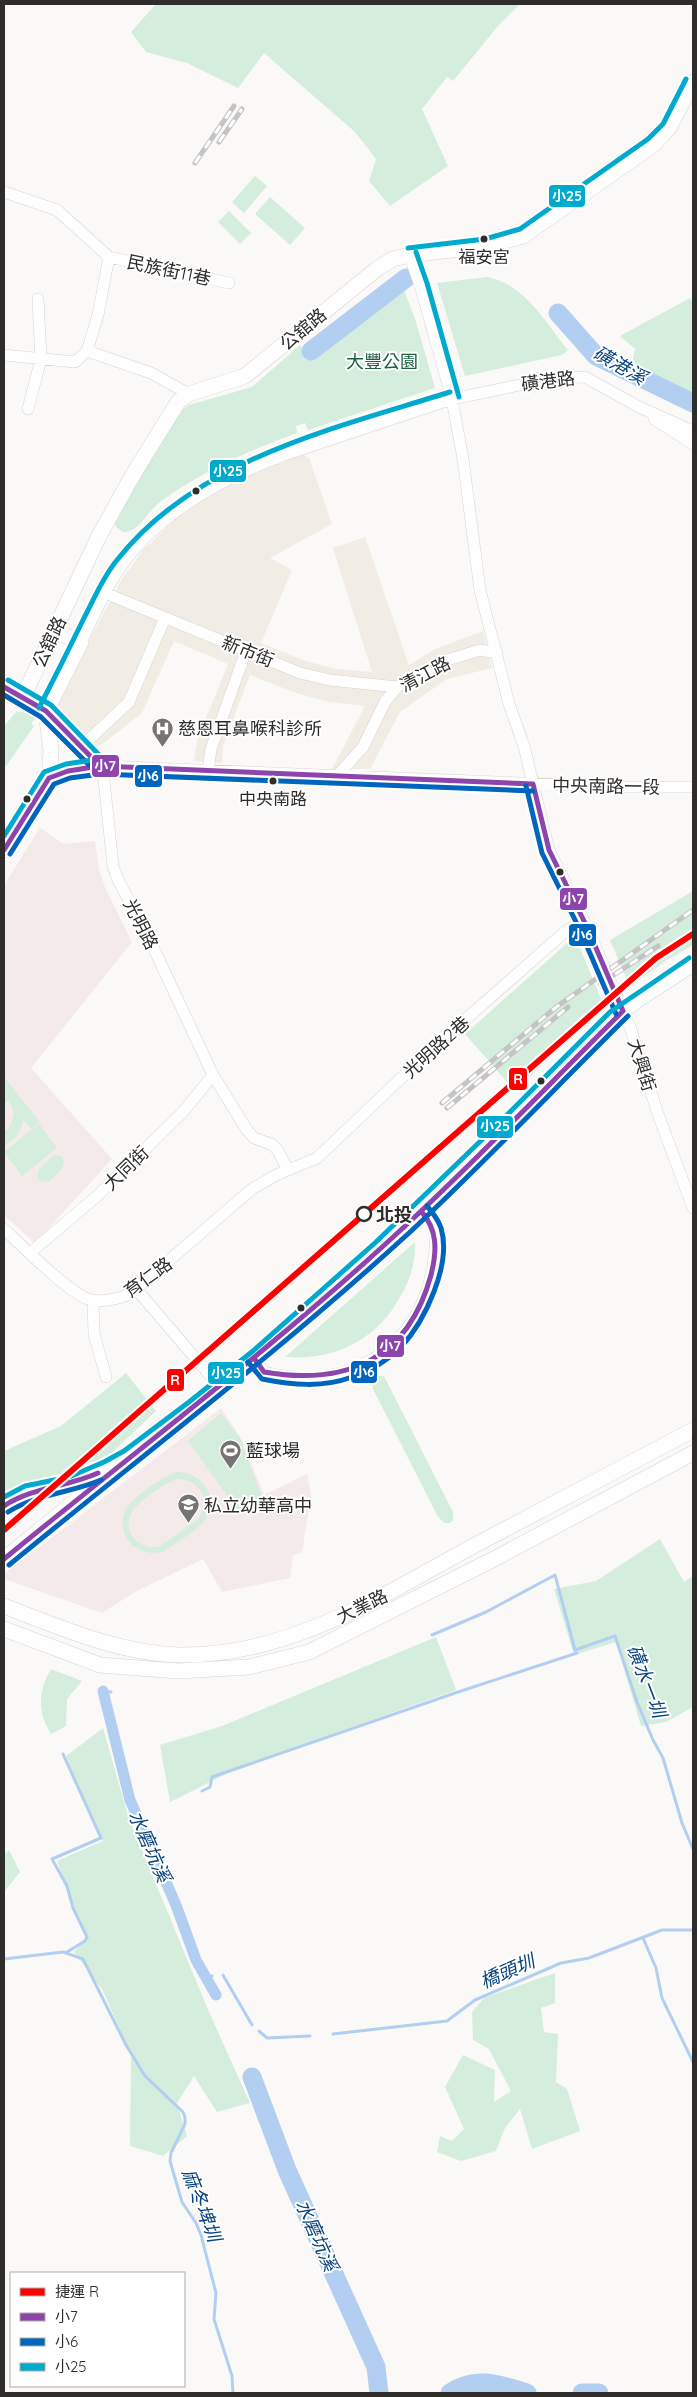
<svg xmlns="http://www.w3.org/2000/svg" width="697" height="2397" viewBox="0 0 697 2397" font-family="Quicksand,'Noto Sans TC',sans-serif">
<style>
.built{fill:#f1ece4}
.education{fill:#f4eae9}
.green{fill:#d4eddc;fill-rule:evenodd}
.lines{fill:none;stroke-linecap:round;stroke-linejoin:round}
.stream{stroke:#b2cef1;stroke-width:3}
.canal{stroke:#b2cef1;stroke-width:11}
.river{stroke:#b2cef1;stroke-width:19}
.street-casing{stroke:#d6d4d3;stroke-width:12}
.secondary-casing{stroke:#d6d4d3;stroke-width:16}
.street{stroke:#fefefe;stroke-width:11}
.secondary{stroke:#fefefe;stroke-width:15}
.rail-casing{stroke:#c5c4c4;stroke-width:5}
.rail{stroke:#fff;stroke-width:3;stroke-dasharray:9;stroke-linecap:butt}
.bus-1-casing{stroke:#fff;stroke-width:9}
.bus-2-casing{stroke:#fff;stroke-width:9}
.bus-3-casing{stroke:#fff;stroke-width:9}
.bus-1{stroke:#8e44ad;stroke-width:5}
.bus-2{stroke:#0065bd;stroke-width:5}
.bus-3{stroke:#00a9ce;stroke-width:5}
.metro-1-casing{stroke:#fff;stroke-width:10}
.metro-1{stroke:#f00;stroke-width:6}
.bus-dot{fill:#2e2d2b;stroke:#fff;stroke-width:2}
.stop-dot{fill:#fff;stroke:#2e2d2b;stroke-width:2.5}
.labels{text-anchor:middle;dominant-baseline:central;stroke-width:4;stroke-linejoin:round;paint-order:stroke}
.bus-label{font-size:17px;fill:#2e2d2b;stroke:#fff}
.street-label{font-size:18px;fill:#2e2d2b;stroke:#fff}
.park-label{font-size:18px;fill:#1a613c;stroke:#fff}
.poi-label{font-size:18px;fill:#2e2d2b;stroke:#fff;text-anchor:start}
.stop-label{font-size:18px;font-weight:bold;fill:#2e2d2b;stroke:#fff;text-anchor:start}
.water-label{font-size:19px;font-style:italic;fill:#08427e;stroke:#fff}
.line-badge{stroke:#fff;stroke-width:2}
.badge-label{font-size:14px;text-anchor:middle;font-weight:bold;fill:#fff}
</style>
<rect width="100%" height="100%" fill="#fbf9f7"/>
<!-- built -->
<path class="built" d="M 303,455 L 309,458 L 332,524 L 270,558 L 292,570 L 261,643 L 305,661 L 337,669 L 372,672 L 333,548 L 365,537 L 409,665 L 435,649 L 483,631 L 492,668 L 447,679 L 400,712 L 370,769 L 332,769 L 365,706 L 329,702 L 296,693 L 250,675 L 223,746 L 222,763 L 194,761 L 197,740 L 228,664 L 174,641 L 142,713 L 92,752 L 50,712 L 122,579 L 143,550 L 178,517 L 224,488 L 262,469 Z"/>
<!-- education -->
<path class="education" d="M 40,828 L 64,844 L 95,841 L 99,870 L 105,887 L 132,942 L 31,1068 L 112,1159 L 35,1243 L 4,1215 L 4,885 Z
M 221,1408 L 241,1438 L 264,1495 L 307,1474 L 311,1494 L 302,1553 L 293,1555 L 290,1578 L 222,1592 L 203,1559 L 135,1592 L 102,1613 L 4,1579 L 4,1574 Z"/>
<!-- green -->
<path class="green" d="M 156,4 L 520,4 L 498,26 L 453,81 L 447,77 L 422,109 L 448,166 L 390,206 L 369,181 L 376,159 L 355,132 L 264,53 L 238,88 L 187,63 L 146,52 L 131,32 Z
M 255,176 L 267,186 L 244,213 L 232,202 Z
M 270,197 L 305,228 L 290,245 L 255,214 Z
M 229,211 L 251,233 L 240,244 L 218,222 Z
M 487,277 C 525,284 545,322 568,350 L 562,355 L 465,376 L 437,283 Z
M 403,287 L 416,322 L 435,388 L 308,430 L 305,423 L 296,426 L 297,433 C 248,451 203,471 160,502 C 149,510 138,533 123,532 L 116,527 L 114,515 L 182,410 L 189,405 L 252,387 L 300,345 L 314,361 Z
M 690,298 L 693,303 L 693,395 L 632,363 L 635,349 L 620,336 Z
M 17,711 L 19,713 L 22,711 L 36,718 L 31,723 L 34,726 L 4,769 L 4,726 Z
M 693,891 L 693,945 L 667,960 L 630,987 L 610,940 Z
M 575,936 L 602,1001 L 516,1092 L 465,1034 Z
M 4,1077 L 40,1122 L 31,1129 L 23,1119 C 22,1131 16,1140 4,1145 L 4,1132 L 10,1127 L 14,1114 L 9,1100 L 4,1104 Z
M 39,1124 L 57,1148 L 22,1176 L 4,1152 Z
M 53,1155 L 61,1156 C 69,1166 57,1173 50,1181 L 42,1182 L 38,1179 L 38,1171 Z
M 415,1242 C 416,1262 410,1281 400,1297 C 377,1340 334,1361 285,1357 Z
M 126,1373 L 156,1411 L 101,1463 L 29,1482 L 4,1502 L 4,1451 L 61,1426 Z
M 377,1376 L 384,1376 L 386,1380 L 453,1512 L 453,1520 L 450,1523 L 444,1523 L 438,1517 L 373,1389 L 372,1381 Z
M 221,1413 L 240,1438 L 262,1497 L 240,1514 L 188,1441 Z
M 176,1472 C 203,1471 223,1501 202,1523 C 192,1534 176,1543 164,1551 C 138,1560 113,1535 126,1509 C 132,1497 163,1477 176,1472 ZM 177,1479 C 200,1479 212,1501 197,1520 L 159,1547 C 141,1550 122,1534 131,1514 C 135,1503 165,1483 177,1479 Z
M 660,1539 L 684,1582 L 693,1576 L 693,1707 L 666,1722 L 641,1726 L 616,1642 L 574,1655 L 554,1589 L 596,1581 Z
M 436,1637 L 456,1690 L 242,1766 L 170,1802 L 160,1745 L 222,1726 Z
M 51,1669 L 82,1681 L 67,1699 L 66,1726 L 51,1734 C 37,1712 38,1691 51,1669 Z
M 103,1728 L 129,1819 L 209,2012 L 250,2103 L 217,2112 L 194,2076 L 177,2103 L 187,2136 L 163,2156 L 130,2146 L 131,2055 L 103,1991 L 74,1952 L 86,1939 L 57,1861 L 103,1841 L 85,1805 L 66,1756 Z
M 9,1850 L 20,1872 L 4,1892 L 4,1855 Z
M 555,1973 L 555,2003 L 541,2008 L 544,2032 L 558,2034 L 556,2082 L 567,2089 L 580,2131 L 532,2149 L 520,2109 L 505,2128 L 496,2151 L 461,2161 L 437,2152 L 440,2136 L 452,2141 L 464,2129 L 445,2087 L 463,2055 L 495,2070 L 494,2102 L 511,2091 L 489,2049 L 473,2040 L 472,2012 L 484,1998 Z"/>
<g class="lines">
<!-- stream -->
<path class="stream" d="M 432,1635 L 486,1612 L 555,1575 L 575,1650 L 615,1636 L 637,1702 L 653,1740 L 663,1758 L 682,1823 L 693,1849
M 103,1691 L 111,1692
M 63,1754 L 101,1838 L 52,1859 L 67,1886 L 73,1908 L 87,1937 L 85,1941 L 67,1952
M 202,1791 L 210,1787 L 212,1777 L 458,1692 L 577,1653
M 643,1938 L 656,1968 L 662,1998 L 693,2062
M 4,1959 L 63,1952 L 83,1959 L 126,2045 L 145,2076 L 183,2112 L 185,2117 L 185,2124 L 171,2153 L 170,2161 L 182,2202 L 196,2223 L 201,2235 L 216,2293 L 214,2319 L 232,2376 L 233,2393
M 223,1975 L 252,2025
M 206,1977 L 212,1976
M 259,2031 L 267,2038 L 310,2036
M 333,2034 L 447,2021 L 475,2000 L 561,1963 L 589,1958 L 662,1930 L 693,1930"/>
<!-- canal -->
<path class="canal" d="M 103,1691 L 130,1800 L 176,1905 L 196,1960 L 216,1995"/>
<!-- river -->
<path class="river" d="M 558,313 L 596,356 L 693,403
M 311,351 L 406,278
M 252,2077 L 287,2170 L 376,2367 L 379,2393
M 450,2393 C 475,2375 501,2385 527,2393
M 582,2393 L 599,2393"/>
<defs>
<path id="street" d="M 4,192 L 57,210 L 109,257 L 229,283
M 409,255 L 420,285 L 452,399 L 463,459 L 480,590 L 509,704 L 524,746 L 549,850 L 587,927 L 630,1027 L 658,1114 L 693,1208
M 87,351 L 151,373 L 189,394
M 87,351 L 98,315 L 109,257
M 4,355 L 75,362 L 87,351
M 28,409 L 41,359 L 38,299
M 654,419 L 693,444
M 105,593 L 300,673 L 330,680 L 397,687
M 81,642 C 94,616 105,588 122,565 C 161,511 223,478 284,455 L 452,399 L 554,378 L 585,377 L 639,407 L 693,431
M 80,748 L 129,702 L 165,618
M 208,772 L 211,749 L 246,651
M 338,775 L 363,747 L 385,702 L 397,687 L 444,661 L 480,650 L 497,653
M 288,1170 L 278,1151 L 273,1145 L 254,1138 L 247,1130 L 213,1075 L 146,932 L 118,880 L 113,866 L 104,780 L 100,766 L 623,787 L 693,787
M 4,1229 C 21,1245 68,1292 88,1299 C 99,1303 119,1299 130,1294 L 252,1189 L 276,1175 L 317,1158 L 434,1047 L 566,931 L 583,920
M 30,1253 L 97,1196 L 183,1112 L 213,1075
M 137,1290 L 220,1387
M 93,1300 L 94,1334 L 106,1377
M 254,1358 L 264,1372 C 345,1393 419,1351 433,1266 C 436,1241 440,1230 421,1211"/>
<path id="secondary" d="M 4,687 L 46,711 L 100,766
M 23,697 L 99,536 L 134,473 L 178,402 L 189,394 L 245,376 L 378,268 L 393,259 L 409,255 L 486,246 L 523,236 L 653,145 L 669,128 L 693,82
M 46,711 L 81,642 L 54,631
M 46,711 L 51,751 L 49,778
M 4,850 L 49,778 L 68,771 L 100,766
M 4,1506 L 26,1492 L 69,1485 L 102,1471
M 4,1559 C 139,1449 277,1344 405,1226 C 478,1159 546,1088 615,1017 L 636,1001 L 693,964
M 4,1606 C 59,1627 118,1653 178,1655 C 290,1657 384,1594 479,1543 C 550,1505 622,1468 693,1430
M 4,1629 L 100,1665 L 178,1671 L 249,1667 L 309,1652 L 492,1560 L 693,1453"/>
</defs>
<!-- street casing -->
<use href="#street" class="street-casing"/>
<!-- secondary casing -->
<use href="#secondary" class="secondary-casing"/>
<!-- street -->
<use href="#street" class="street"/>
<!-- secondary -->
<use href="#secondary" class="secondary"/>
<defs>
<path id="rail" d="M 219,142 L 242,109
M 195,163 L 234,106
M 600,984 L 658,946
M 442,1103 L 555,1008 L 693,910
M 447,1108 L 568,1007"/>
</defs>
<!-- rail casing -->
<use href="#rail" class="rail-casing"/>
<!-- rail -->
<use href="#rail" class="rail"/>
<defs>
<path id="bus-1" d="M 4,687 L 46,711 L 100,766
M 533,784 L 549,850 L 587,927 L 623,1011
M 4,850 L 49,778 L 68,771 L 100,766 L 533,784
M 254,1358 L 264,1372 C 346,1386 408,1360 431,1275 C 437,1251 438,1230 421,1211
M 4,1506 C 33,1487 67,1487 98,1473
M 4,1559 C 138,1449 277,1345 404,1227 C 479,1158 550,1083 623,1011"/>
<path id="bus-2" d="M 4,695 L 41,717 L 95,771
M 526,786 L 542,853 L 580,930 L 616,1014
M 10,854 L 54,784 L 70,778 L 100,774 L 533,791
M 248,1362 L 262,1379 C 292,1385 323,1388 352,1377 C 370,1371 388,1360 401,1347 C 425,1321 452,1264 441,1228 C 438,1219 433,1213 427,1206
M 8,1512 C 36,1494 71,1493 101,1480
M 9,1565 C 143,1455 281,1350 409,1233 C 484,1163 555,1088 628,1016"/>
<path id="bus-3" d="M 408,248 L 485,239 L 520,229 L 648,139 L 663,124 L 686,79
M 416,252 L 427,283 L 459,397
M 8,680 L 51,705 L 105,761
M 39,708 C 55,677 70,647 85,616 C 95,597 103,577 117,560 C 197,459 332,429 450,392
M 4,836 L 44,772 L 66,764 L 99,759
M 4,1497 L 25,1486 L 69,1477 L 104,1462 L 124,1451 L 189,1402 L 253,1351 L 376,1242 L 494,1128 L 610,1012 L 689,958"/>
</defs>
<!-- bus-1 casing -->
<use href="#bus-1" class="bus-1-casing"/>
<!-- bus-2 casing -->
<use href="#bus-2" class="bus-2-casing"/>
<!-- bus-3 casing -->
<use href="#bus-3" class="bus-3-casing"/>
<!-- bus-1 -->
<use href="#bus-1" class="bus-1"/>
<!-- bus-2 -->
<use href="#bus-2" class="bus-2"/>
<!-- bus-3 -->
<use href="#bus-3" class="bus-3"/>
<defs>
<path id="metro-1" d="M 4,1530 L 656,958 L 693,934"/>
</defs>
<!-- metro-1 casing -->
<use href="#metro-1" class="metro-1-casing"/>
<!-- metro-1 -->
<use href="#metro-1" class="metro-1"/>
</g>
<!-- icons -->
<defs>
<symbol id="hospital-pin" viewBox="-11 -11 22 30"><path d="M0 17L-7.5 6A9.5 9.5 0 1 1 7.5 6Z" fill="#767472" stroke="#fff"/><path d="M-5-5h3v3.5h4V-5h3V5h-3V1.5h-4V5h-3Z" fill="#fff"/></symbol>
<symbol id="stadium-pin" viewBox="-11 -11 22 30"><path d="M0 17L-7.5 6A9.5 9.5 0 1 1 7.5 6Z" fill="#767472" stroke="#fff"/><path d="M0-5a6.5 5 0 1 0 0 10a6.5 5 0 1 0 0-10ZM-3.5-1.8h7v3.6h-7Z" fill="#fff"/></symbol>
<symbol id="school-pin" viewBox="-11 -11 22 30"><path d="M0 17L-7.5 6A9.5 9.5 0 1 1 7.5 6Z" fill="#767472" stroke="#fff"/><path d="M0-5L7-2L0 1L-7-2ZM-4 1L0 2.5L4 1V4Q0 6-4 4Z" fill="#fff"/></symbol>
</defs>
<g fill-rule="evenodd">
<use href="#hospital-pin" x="150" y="716" width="25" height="34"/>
<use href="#stadium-pin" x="218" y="1438" width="25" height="34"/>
<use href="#school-pin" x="176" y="1492" width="25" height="34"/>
</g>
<!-- markers -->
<g class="bus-dot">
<circle cx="484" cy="239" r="4.5"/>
<circle cx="196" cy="491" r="4.5"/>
<circle cx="273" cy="781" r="4.5"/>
<circle cx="27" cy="799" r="4.5"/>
<circle cx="560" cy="872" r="4.5"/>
<circle cx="541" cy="1081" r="4.5"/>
<circle cx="301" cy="1308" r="4.5"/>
</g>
<circle class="stop-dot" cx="364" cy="1214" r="7"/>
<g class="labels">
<!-- bus labels -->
<g class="bus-label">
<text x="484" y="256">福安宮</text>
<text x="273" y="798">中央南路</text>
</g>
<!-- street labels -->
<g class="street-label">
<text transform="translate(169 270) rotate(12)">民族街11巷</text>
<text transform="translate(303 329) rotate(-40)">公舘路</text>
<text transform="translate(548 381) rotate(-7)">磺港路</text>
<text transform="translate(49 642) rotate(-65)">公舘路</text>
<text transform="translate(248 651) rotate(22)">新市街</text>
<text transform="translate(425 674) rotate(-28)">清江路</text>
<text transform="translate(606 786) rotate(1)">中央南路一段</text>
<text transform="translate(141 924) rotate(63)">光明路</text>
<text transform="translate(436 1047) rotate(-42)">光明路2巷</text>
<text transform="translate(642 1065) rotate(73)">大興街</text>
<text transform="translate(126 1168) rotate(-44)">大同街</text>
<text transform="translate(148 1277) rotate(-36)">育仁路</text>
<text transform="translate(362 1606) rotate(-26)">大業路</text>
</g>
<!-- park labels -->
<g class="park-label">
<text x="382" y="361">大豐公園</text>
</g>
<!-- poi labels -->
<g class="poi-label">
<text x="178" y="728">慈恩耳鼻喉科診所</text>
<text x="246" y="1450">藍球場</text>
<text x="204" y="1505">私立幼華高中</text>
</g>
<!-- stop labels -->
<g class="stop-label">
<text x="376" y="1214">北投</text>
</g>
<!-- water labels -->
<g class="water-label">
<text transform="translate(620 365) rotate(30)">磺港溪</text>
<text transform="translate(647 1681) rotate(69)">磺水一圳</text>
<text transform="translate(150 1846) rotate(66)">水磨坑溪</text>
<text transform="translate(507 1971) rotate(-23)">橋頭圳</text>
<text transform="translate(202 2205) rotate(69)">麻冬埤圳</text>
<text transform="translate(317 2235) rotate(66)">水磨坑溪</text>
</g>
</g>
<g class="line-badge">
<rect x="548" y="184" width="38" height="24" rx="5" fill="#00a9ce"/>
<rect x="209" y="459" width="38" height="24" rx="5" fill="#00a9ce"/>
<rect x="91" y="754" width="29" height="24" rx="5" fill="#8e44ad"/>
<rect x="134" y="764" width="29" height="24" rx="5" fill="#0065bd"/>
<rect x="559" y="887" width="29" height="24" rx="5" fill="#8e44ad"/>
<rect x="568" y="923" width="29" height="24" rx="5" fill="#0065bd"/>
<rect x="508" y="1067" width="20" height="24" rx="5" fill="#f00"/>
<rect x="476" y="1115" width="38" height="24" rx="5" fill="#00a9ce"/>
<rect x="376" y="1334" width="29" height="24" rx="5" fill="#8e44ad"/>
<rect x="350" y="1360" width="28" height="24" rx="5" fill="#0065bd"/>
<rect x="207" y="1361" width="38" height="24" rx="5" fill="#00a9ce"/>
<rect x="166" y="1368" width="19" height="24" rx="5" fill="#f00"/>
</g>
<g class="badge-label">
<text x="567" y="201">小25</text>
<text x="228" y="476">小25</text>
<text x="105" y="771">小7</text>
<text x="148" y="781">小6</text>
<text x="573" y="904">小7</text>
<text x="582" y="940">小6</text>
<text x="518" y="1084">R</text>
<text x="495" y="1131">小25</text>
<text x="390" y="1351">小7</text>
<text x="364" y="1377">小6</text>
<text x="226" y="1378">小25</text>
<text x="175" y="1385">R</text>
</g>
<!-- border -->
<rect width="697" height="2397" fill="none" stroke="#2e2d2b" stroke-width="10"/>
<!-- legend -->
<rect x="10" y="2272" width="175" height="115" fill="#ffffff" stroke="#ababaa"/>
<rect x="20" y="2288" width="25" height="8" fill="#ff0000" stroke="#ababaa"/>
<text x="55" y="2297" font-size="15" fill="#2e2d2b">捷運 R</text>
<rect x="20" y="2313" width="25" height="8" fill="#8e44ad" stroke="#ababaa"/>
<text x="55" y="2322" font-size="15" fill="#2e2d2b">小7</text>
<rect x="20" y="2338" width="25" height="8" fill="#0065bd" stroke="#ababaa"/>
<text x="55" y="2347" font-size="15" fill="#2e2d2b">小6</text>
<rect x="20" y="2363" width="25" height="8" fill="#00a9ce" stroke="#ababaa"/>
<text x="55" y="2372" font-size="15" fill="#2e2d2b">小25</text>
</svg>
